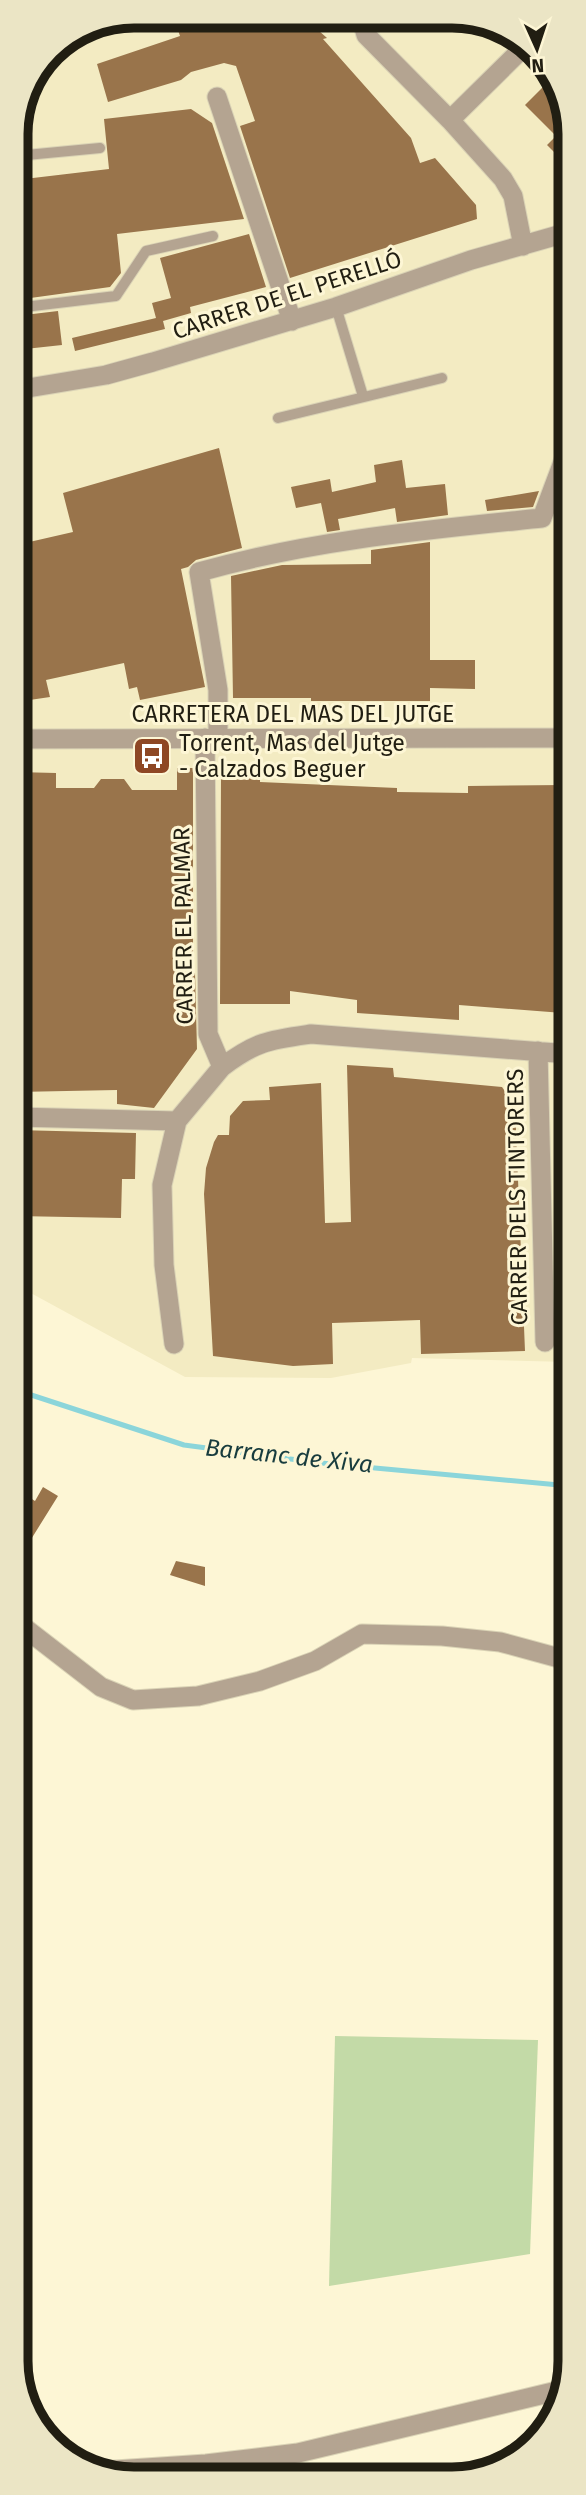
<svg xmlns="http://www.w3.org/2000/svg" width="586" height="2495" viewBox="0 0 586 2495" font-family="'Fira Sans',sans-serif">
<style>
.built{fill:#f3ebc2}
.green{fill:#c3daa7}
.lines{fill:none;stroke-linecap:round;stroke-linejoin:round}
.stream{stroke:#8bd5da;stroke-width:5}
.building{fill:#99744b}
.service-casing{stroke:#dad3b6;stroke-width:12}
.minor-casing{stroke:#dad3b6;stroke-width:21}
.tertiary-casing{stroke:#dad3b6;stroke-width:21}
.service{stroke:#b4a491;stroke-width:10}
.minor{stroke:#b4a491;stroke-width:19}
.tertiary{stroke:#b4a491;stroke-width:19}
.labels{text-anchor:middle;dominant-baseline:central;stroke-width:6;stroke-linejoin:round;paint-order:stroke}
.street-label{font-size:23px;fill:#211e12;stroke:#fdf6d5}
.poi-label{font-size:23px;fill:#211e12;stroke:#fdf6d5;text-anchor:start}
.water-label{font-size:24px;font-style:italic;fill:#183c3e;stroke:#fdf6d5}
.rim{fill:none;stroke:#211e12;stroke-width:9}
</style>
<rect width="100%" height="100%" fill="#fdf6d5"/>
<!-- built -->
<path class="built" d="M 482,20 L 541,56 L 569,118 L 570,1362 L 412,1358 L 411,1363 L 331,1378 L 185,1377 L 16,1285 L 16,127 L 51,50 L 89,25 Z"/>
<!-- green -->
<path class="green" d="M 335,2036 L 538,2040 L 530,2254 L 329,2286 Z"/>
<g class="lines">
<!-- stream -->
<path class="stream" d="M 16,1390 L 184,1445 L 321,1463 L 570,1486"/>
</g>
<!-- building -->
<path class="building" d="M 309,22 L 327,38 L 323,39 L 411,138 L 420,163 L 435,158 L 476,205 L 477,219 L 290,278 L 240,126 L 255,121 L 236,66 L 224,63 L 191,72 L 181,80 L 108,102 L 97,64 L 180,36 L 176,24 Z
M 551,79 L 569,118 L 569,167 L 547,145 L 556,136 L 525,105 Z
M 191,109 L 212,123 L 244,219 L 117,234 L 121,273 L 110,287 L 16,300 L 16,180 L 109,169 L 104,119 Z
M 249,234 L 266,287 L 190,307 L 191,313 L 163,321 L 165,329 L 75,351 L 72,338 L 156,318 L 152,303 L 171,298 L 160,258 Z
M 58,311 L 62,345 L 16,350 L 16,316 Z
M 219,448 L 242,548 L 196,560 L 188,567 L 181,569 L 205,687 L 140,700 L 137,687 L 129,689 L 124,663 L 46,680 L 50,697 L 16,702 L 16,547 L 26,546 L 25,543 L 73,532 L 63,493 Z
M 402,460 L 406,488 L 445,484 L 448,515 L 397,522 L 395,508 L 338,519 L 340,530 L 327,532 L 321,503 L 296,508 L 291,487 L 330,479 L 332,492 L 376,482 L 374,465 Z
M 539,491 L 533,507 L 487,511 L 485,500 Z
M 430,542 L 430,660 L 475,660 L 475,689 L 430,688 L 430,701 L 311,701 L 311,698 L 233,698 L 231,576 L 282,565 L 371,564 L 371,550 Z
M 177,768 L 193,768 L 193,973 L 195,973 L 197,1049 L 154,1108 L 117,1104 L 117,1090 L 16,1092 L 16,772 L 56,773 L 56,788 L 94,788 L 101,779 L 124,779 L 132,790 L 177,790 Z
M 233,770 L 260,770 L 260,782 L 397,788 L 397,792 L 468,793 L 468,786 L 565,785 L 563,1013 L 459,1005 L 459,1020 L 357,1013 L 357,1000 L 290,991 L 290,1004 L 220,1004 L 221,776 L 234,775 Z
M 347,1065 L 393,1068 L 394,1077 L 502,1087 L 515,1106 L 525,1351 L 421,1354 L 420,1320 L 332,1323 L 333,1364 L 293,1366 L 213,1356 L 204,1194 L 206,1168 L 214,1142 L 218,1135 L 229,1135 L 230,1116 L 243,1101 L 270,1100 L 269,1087 L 321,1083 L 325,1223 L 351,1222 Z
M 16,1130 L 136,1133 L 135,1179 L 122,1179 L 121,1218 L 16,1216 Z
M 43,1487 L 58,1496 L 25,1549 L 17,1543 L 17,1514 L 27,1496 L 35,1501 Z
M 176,1561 L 205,1567 L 205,1586 L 170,1575 Z"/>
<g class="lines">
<defs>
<path id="service" d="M 16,156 L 100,148
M 336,307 L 363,396
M 16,308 L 116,296 L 146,251 L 213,236
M 278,418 L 442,378"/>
<path id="minor" d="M 362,21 L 366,35 L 450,120 L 503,179 L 513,196 L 523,246
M 217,97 L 292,321
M 450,120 L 525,46
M 16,390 L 106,375 L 153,362 L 336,307 L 471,260 L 569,232
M 218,737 L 218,690 L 199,572 C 312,540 426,530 542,518 L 569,446
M 538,1051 L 545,1342
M 222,1067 C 257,1041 269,1040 311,1034 L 570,1054
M 16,1117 L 177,1121
M 174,1344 L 164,1265 L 162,1185 L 177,1121 L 222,1067 L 208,1034 L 205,738
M 17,1622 L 101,1687 L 133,1700 L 198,1696 L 260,1681 L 315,1661 L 362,1634 L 442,1636 L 500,1642 L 570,1661
M 100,2471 L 206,2464 L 298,2453 L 561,2390"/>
<path id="tertiary" d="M 16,739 L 569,738"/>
</defs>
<!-- service casing -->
<use href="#service" class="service-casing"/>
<!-- minor casing -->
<use href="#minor" class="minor-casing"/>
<!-- tertiary casing -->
<use href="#tertiary" class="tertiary-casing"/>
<!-- service -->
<use href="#service" class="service"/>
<!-- minor -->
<use href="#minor" class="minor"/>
<!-- tertiary -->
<use href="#tertiary" class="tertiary"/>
</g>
<!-- icons -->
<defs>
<symbol id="bus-square" viewBox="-11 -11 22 22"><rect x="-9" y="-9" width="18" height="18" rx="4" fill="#8e4724" stroke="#fdf6d5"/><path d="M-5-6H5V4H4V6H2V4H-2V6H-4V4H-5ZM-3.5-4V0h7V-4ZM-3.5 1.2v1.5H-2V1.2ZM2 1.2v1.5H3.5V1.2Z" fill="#fff"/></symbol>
</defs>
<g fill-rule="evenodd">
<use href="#bus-square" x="130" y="734" width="44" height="44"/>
</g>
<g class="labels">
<!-- street labels -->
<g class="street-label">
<text transform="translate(287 295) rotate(-18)">CARRER DE EL PERELLÓ</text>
<text x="293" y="714">CARRETERA DEL MAS DEL JUTGE</text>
<text transform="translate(183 926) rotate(-91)">CARRER EL PALMAR</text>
<text transform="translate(517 1197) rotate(-91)">CARRER DELS TINTORERS</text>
</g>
<!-- poi labels -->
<g class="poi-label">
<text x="179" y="743">Torrent, Mas del Jutge<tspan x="179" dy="26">- Calzados Beguer</tspan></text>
</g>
<!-- water labels -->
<g class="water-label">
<text transform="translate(289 1456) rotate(6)">Barranc de Xiva</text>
</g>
</g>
<!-- crop -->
<path d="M0 0H586V2495H0ZM134 28H452A106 106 0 0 1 558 134V2361A106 106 0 0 1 452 2467H134A106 106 0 0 1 28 2361V134A106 106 0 0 1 134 28Z" fill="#ebe5c5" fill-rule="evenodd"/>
<path class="rim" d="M134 28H452A106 106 0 0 1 558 134V2361A106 106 0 0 1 452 2467H134A106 106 0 0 1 28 2361V134A106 106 0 0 1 134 28Z"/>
<!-- north arrow -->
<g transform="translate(537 49) rotate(177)" stroke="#fdf6d5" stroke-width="5" paint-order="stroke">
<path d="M0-5L12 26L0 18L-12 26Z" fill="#211e12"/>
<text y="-10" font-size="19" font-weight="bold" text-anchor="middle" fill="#211e12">N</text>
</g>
</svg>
